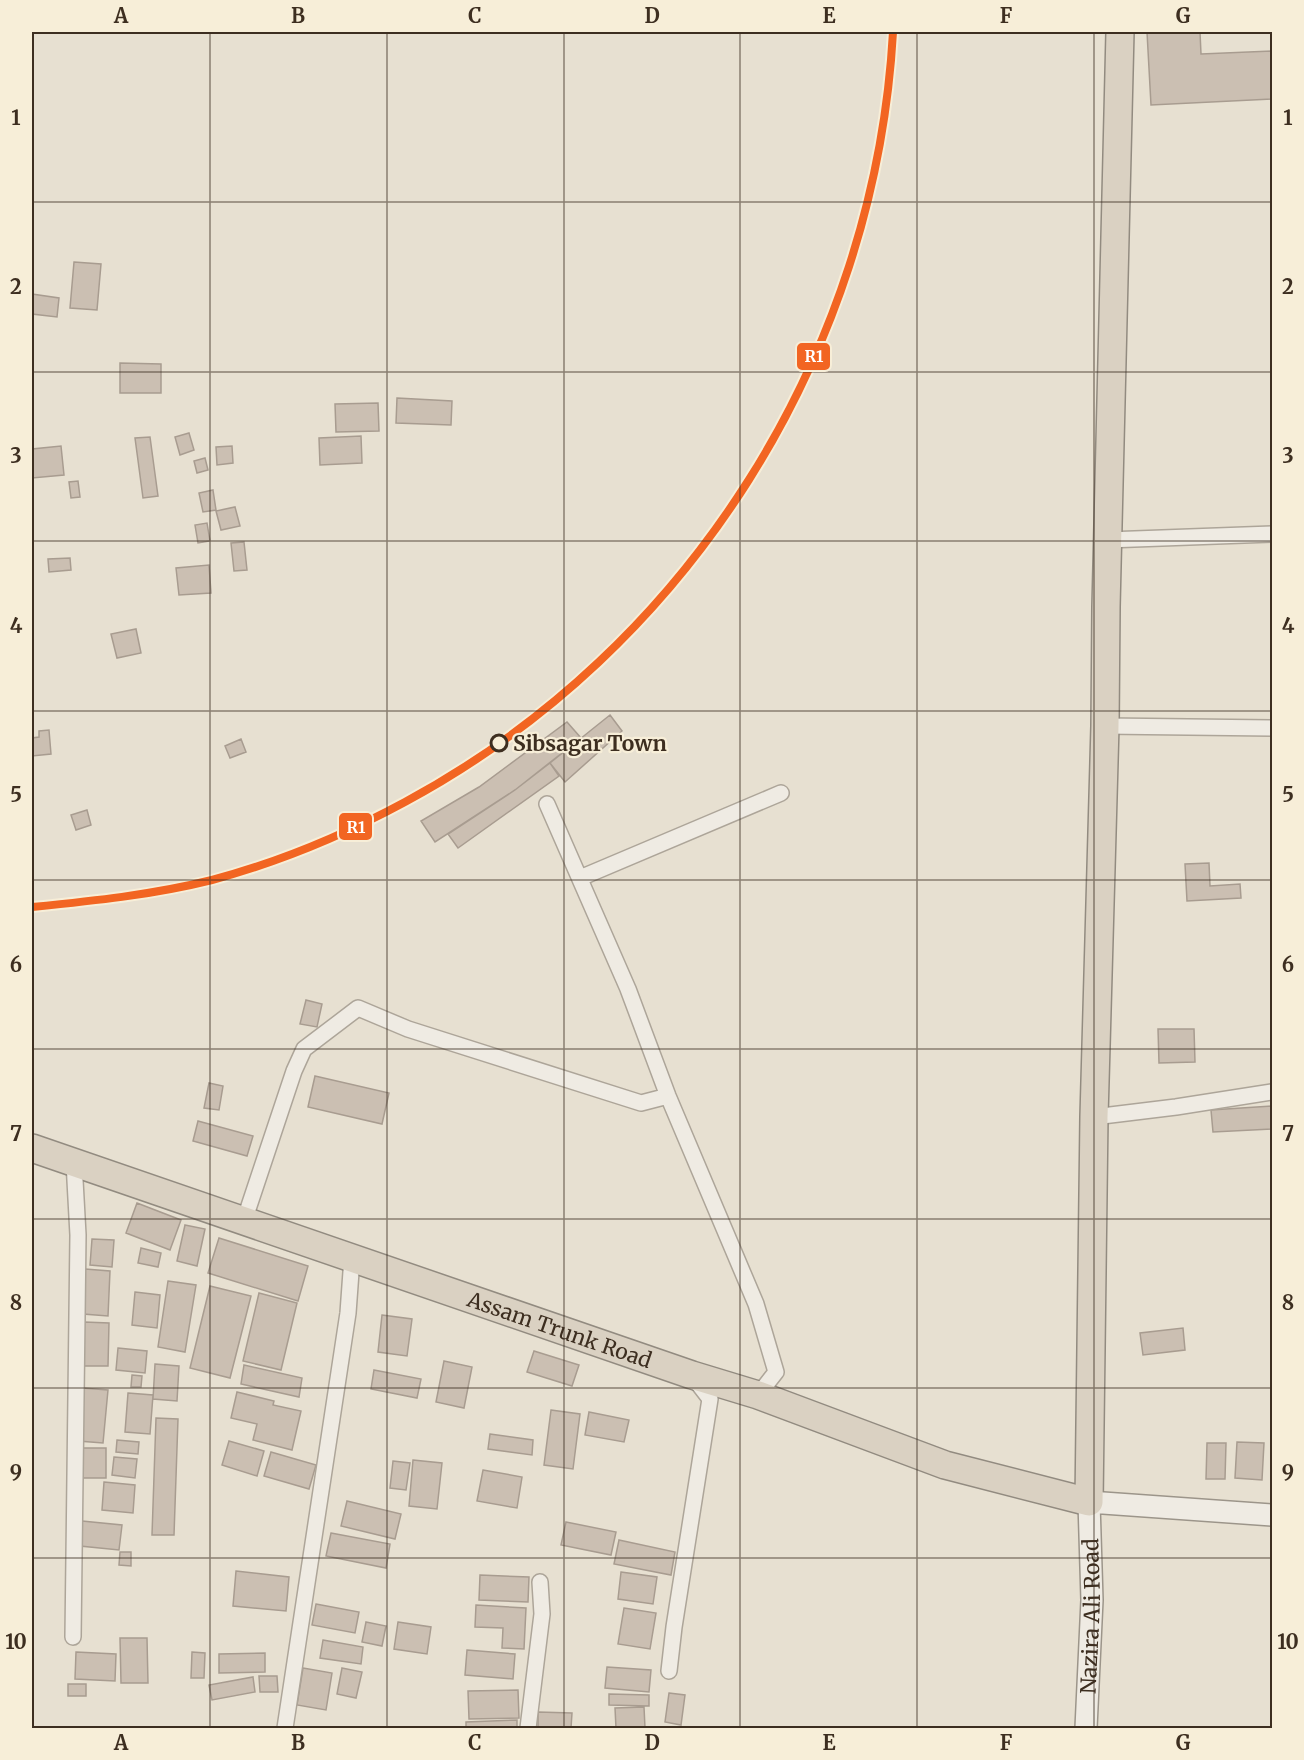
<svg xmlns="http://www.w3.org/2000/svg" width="1304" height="1760" viewBox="0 0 1304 1760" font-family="Merriweather,serif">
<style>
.building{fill:#cbbfb2;stroke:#a89c90;stroke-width:1.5}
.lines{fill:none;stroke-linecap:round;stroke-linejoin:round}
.street-casing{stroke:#ada599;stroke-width:18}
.secondary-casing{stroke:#9c958a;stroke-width:24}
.highway-casing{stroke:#928b80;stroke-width:30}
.street{stroke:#efebe3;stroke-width:15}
.secondary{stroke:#efebe3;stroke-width:21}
.highway{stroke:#dad1c2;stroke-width:27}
.rail-1-casing{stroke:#f7eed8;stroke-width:12}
.rail-1{stroke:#f26522;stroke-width:8}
.grid{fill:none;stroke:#3d2e20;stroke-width:1.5;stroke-opacity:0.55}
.stop-dot{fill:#f7eed8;stroke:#3d2e20;stroke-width:3}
.labels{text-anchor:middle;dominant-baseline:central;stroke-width:4.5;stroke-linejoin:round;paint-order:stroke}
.stop-label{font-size:21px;font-weight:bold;fill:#3d2e20;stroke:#f7eed8;text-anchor:start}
.street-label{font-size:21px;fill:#3d2e20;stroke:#f7eed8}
.line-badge{stroke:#f7eed8;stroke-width:2}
.badge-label{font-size:16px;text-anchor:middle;font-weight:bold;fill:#fff}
.neatline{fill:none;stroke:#3d2e20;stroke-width:2}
.grid-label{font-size:20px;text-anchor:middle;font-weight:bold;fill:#3d2e20}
</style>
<rect width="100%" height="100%" fill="#e7e0d1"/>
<!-- building -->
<path class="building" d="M 1147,32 L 1200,32 L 1201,54 L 1272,51 L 1272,99 L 1151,105 Z
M 74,262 L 101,264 L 97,310 L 70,308 Z
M 32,294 L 59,298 L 57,317 L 32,314 Z
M 120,363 L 161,364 L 161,393 L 120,393 Z
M 397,398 L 452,401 L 451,425 L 396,423 Z
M 378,403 L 379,431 L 336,432 L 335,404 Z
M 189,433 L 194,450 L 180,455 L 175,437 Z
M 361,436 L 362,463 L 320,465 L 319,438 Z
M 150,437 L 158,496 L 143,498 L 135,438 Z
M 61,446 L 64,475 L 32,478 L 32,449 Z
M 232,446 L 233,463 L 217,465 L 216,447 Z
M 205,458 L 208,470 L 197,473 L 194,461 Z
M 78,481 L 80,497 L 71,498 L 69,482 Z
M 213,490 L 216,510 L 203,512 L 199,493 Z
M 235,507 L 240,526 L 221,530 L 216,511 Z
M 207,523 L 210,541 L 198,543 L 195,525 Z
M 244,542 L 247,570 L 234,571 L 231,543 Z
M 70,558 L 71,570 L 49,572 L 48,559 Z
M 209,565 L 211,593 L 179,595 L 176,568 Z
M 136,629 L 141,653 L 117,658 L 111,634 Z
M 610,715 L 622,731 L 565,782 L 550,763 Z
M 567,722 L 581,738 L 515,790 L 435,842 L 421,821 L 479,787 Z
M 49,730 L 51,754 L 32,756 L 32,738 L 39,737 L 39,731 Z
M 241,739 L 246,752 L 230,758 L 225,746 Z
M 550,763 L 559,776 L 458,848 L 448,834 L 515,790 Z
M 87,810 L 91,825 L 76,830 L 71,815 Z
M 1209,863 L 1210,886 L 1240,884 L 1241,898 L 1187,901 L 1185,864 Z
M 306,1000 L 322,1004 L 317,1027 L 300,1024 Z
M 1158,1029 L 1194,1029 L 1195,1062 L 1159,1063 Z
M 315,1076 L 389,1093 L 382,1124 L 308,1107 Z
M 209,1083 L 223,1086 L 219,1110 L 204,1108 Z
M 1272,1106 L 1272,1129 L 1213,1132 L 1211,1110 Z
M 198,1121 L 253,1136 L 247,1156 L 193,1141 Z
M 137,1203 L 181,1220 L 170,1250 L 126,1233 Z
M 185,1225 L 205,1229 L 197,1266 L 177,1261 Z
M 219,1238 L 308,1266 L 298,1301 L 208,1273 Z
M 92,1239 L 114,1240 L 112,1267 L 90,1265 Z
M 141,1248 L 161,1253 L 158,1267 L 138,1263 Z
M 85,1269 L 110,1271 L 108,1316 L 83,1314 Z
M 168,1281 L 196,1285 L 185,1352 L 158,1347 Z
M 210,1286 L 251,1296 L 230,1378 L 190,1368 Z
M 135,1292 L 160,1295 L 157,1328 L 132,1325 Z
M 259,1293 L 297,1303 L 281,1370 L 243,1361 Z
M 382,1315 L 412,1319 L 407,1356 L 378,1352 Z
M 84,1322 L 109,1323 L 108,1366 L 83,1366 Z
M 1183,1328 L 1185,1350 L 1143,1355 L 1140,1333 Z
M 118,1348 L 147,1351 L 145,1373 L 116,1370 Z
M 534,1351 L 579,1365 L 572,1386 L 527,1372 Z
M 444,1361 L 472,1367 L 464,1408 L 436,1402 Z
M 155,1364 L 179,1366 L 177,1401 L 153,1399 Z
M 244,1365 L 302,1378 L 299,1397 L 241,1384 Z
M 374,1370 L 421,1379 L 417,1398 L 371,1389 Z
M 132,1375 L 142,1376 L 141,1387 L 131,1387 Z
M 82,1388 L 108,1390 L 103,1443 L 78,1441 Z
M 237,1392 L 274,1401 L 273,1405 L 301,1411 L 292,1450 L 253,1440 L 257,1424 L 231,1418 Z
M 128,1393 L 153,1395 L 150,1434 L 125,1432 Z
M 551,1410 L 580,1414 L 573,1469 L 544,1465 Z
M 589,1412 L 629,1420 L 624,1442 L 585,1435 Z
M 156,1418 L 178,1419 L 174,1535 L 152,1535 Z
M 490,1434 L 533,1440 L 532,1455 L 488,1449 Z
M 117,1440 L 139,1442 L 138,1454 L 116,1452 Z
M 229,1441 L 264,1451 L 257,1476 L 222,1465 Z
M 1237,1442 L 1264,1443 L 1262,1480 L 1235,1478 Z
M 1207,1443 L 1226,1443 L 1225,1479 L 1206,1479 Z
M 81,1448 L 106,1448 L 106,1478 L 81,1478 Z
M 271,1452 L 316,1465 L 309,1489 L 264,1476 Z
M 114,1457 L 137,1459 L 135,1478 L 112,1475 Z
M 413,1460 L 442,1463 L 437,1509 L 409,1506 Z
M 393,1461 L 410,1463 L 406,1490 L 390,1488 Z
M 483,1470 L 522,1477 L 517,1508 L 477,1501 Z
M 104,1482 L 135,1485 L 133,1513 L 102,1510 Z
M 347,1501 L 401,1514 L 395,1539 L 341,1526 Z
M 82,1521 L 122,1525 L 119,1550 L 80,1546 Z
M 566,1522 L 616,1532 L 611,1555 L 561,1545 Z
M 331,1533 L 390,1544 L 386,1568 L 326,1556 Z
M 619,1540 L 675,1552 L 671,1575 L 614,1564 Z
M 120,1552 L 131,1552 L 131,1566 L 119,1565 Z
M 236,1571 L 289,1577 L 286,1611 L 233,1606 Z
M 621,1572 L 657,1577 L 653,1604 L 618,1599 Z
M 480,1575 L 529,1577 L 528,1602 L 479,1600 Z
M 316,1604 L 359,1612 L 355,1633 L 312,1625 Z
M 476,1605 L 526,1608 L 524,1649 L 502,1648 L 503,1628 L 475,1627 Z
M 624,1608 L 656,1613 L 650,1649 L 618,1644 Z
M 366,1622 L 386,1626 L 382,1646 L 362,1642 Z
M 398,1622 L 431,1627 L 427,1654 L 394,1649 Z
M 120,1638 L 147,1638 L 148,1683 L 121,1683 Z
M 323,1640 L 363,1647 L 361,1664 L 320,1658 Z
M 467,1650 L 515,1654 L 513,1679 L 465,1675 Z
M 76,1652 L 116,1654 L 115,1681 L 75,1679 Z
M 192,1652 L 205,1653 L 204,1678 L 191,1678 Z
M 265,1653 L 265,1672 L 219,1673 L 219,1654 Z
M 607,1667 L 651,1670 L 649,1692 L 605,1688 Z
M 303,1668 L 332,1673 L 326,1710 L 297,1705 Z
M 342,1668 L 362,1672 L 356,1698 L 337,1694 Z
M 259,1676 L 277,1676 L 278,1692 L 260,1692 Z
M 253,1677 L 255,1692 L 212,1700 L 209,1685 Z
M 68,1684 L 86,1684 L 86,1696 L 68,1696 Z
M 518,1690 L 519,1718 L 469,1719 L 468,1691 Z
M 669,1693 L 685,1695 L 681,1725 L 665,1722 Z
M 609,1694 L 649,1695 L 649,1706 L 609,1705 Z
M 644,1707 L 645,1728 L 616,1728 L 615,1708 Z
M 538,1712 L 572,1713 L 571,1728 L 538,1728 Z
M 517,1720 L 517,1728 L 466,1728 L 466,1722 Z"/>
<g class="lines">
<defs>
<path id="street" d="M 1107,540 L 1272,534
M 1105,726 L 1272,728
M 547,804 L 628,989 L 668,1096 L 756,1304 L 776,1372 L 758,1395
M 580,878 L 781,793
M 1094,1117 L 1176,1107 L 1272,1092
M 244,1221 L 294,1071 L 304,1049 L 358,1008 L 408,1029 L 641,1103 L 668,1096
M 73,1637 L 78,1235 L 74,1162
M 669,1671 L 674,1627 L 710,1399 L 693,1377
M 285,1728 L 348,1313 L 352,1258
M 528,1728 L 542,1614 L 540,1582"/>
<g id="secondary">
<path id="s1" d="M 1086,1728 L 1092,1600 L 1089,1502 L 1272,1515"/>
</g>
<g id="highway">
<path id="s2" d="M 32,1148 L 692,1375 L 758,1395 L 945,1465 L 1089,1502 L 1094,1117 L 1105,726 L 1106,607 L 1120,32"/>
</g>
</defs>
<!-- street casing -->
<use href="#street" class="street-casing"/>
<!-- secondary casing -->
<use href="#secondary" class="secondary-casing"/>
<!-- highway casing -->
<use href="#highway" class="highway-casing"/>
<!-- street -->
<use href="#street" class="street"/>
<!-- secondary -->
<use href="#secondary" class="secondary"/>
<!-- highway -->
<use href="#highway" class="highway"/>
<defs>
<path id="rail-1" d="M 32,907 C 92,901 152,895 212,880 C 279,862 344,835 405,802 C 689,649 875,353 893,32"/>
</defs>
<!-- rail-1 casing -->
<use href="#rail-1" class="rail-1-casing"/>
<!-- rail-1 -->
<use href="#rail-1" class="rail-1"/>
</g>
<!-- grid -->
<path class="grid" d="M 210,32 L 210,1728M 387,32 L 387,1728M 564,32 L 564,1728M 740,32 L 740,1728M 917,32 L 917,1728M 1094,32 L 1094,1728M 32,202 L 1272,202M 32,372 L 1272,372M 32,541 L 1272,541M 32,711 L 1272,711M 32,880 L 1272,880M 32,1049 L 1272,1049M 32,1219 L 1272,1219M 32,1388 L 1272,1388M 32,1558 L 1272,1558"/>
<!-- markers -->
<circle class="stop-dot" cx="499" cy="743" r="8"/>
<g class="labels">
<!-- stop labels -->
<g class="stop-label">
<text x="513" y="743">Sibsagar Town</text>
</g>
<!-- street labels -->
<g class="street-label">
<text stroke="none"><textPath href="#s2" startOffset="558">Assam Trunk Road</textPath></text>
<text stroke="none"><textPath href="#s1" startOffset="112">Nazira Ali Road</textPath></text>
</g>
</g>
<g class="line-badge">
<rect x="796" y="342" width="35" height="29" rx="6" fill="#f26522"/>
<rect x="338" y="812" width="35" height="29" rx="6" fill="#f26522"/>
</g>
<g class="badge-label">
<text x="814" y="362">R1</text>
<text x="356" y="833">R1</text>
</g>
<!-- border -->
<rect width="1304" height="1760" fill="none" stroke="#f7eed8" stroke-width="66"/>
<rect x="33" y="33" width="1238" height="1694" class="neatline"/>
<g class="grid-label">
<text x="121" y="23">A</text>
<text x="298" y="23">B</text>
<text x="475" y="23">C</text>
<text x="652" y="23">D</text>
<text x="829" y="23">E</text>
<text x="1006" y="23">F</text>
<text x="1183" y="23">G</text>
<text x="16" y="125">1</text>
<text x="1288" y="125">1</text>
<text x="16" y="294">2</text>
<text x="1288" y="294">2</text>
<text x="16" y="463">3</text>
<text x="1288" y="463">3</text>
<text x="16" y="633">4</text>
<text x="1288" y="633">4</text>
<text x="16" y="802">5</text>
<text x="1288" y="802">5</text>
<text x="16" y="972">6</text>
<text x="1288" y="972">6</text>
<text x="16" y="1141">7</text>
<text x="1288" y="1141">7</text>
<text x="16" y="1310">8</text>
<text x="1288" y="1310">8</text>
<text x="16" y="1480">9</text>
<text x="1288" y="1480">9</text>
<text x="16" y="1649">10</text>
<text x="1288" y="1649">10</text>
<text x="121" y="1750">A</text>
<text x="298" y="1750">B</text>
<text x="475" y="1750">C</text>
<text x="652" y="1750">D</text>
<text x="829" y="1750">E</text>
<text x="1006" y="1750">F</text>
<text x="1183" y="1750">G</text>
</g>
</svg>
